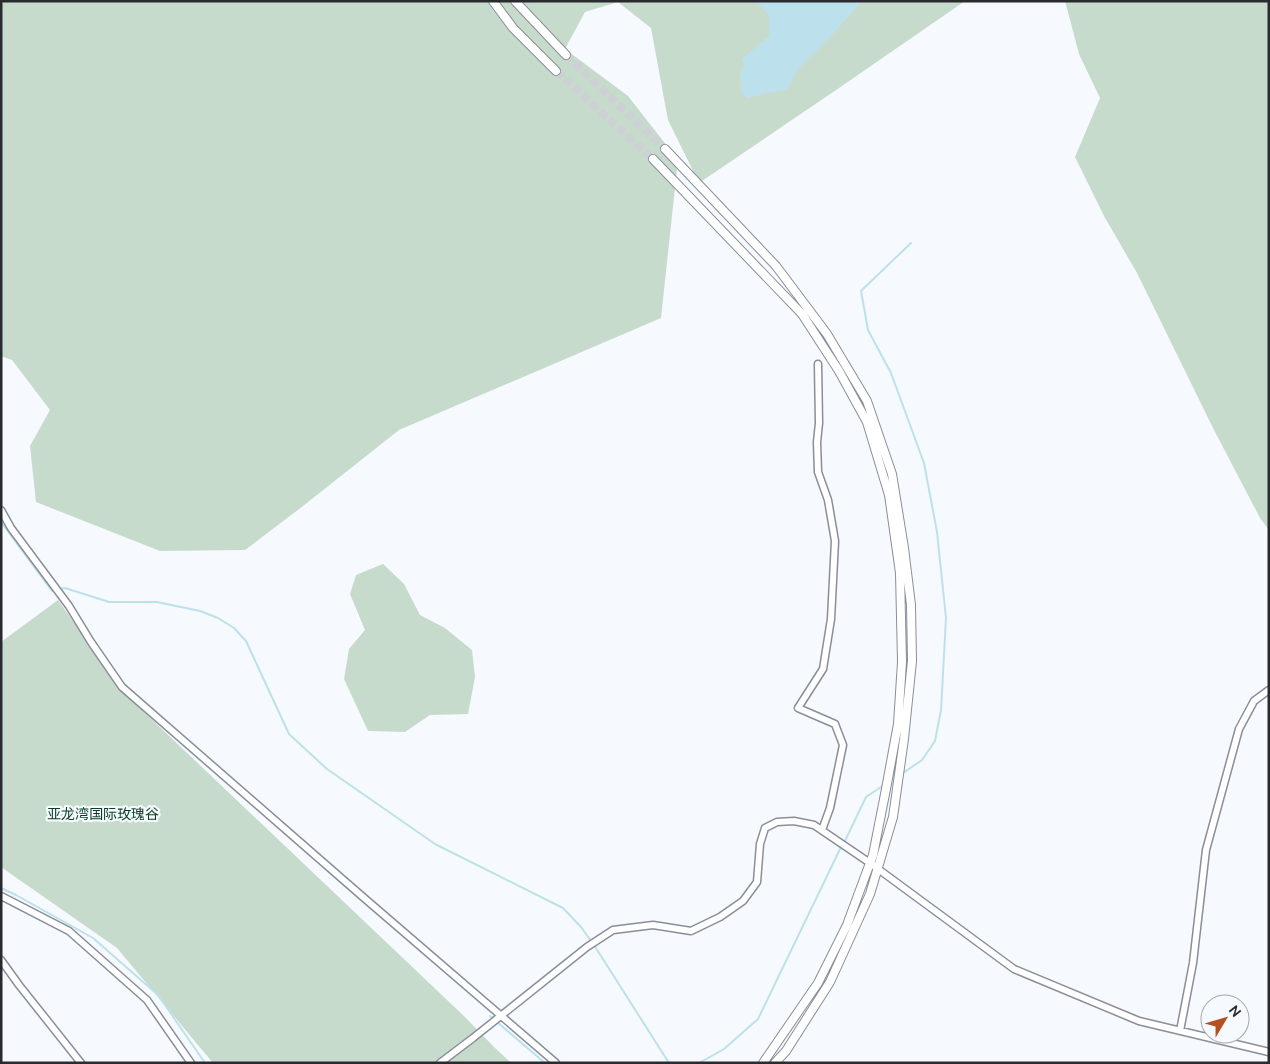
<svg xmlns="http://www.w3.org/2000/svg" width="1270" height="1064" viewBox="0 0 1270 1064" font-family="Ubuntu,'Noto Sans SC',sans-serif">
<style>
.green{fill:#c6dbcc}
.water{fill:#bde1ec}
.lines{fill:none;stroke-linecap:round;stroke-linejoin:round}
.stream{stroke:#bde1ec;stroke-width:2}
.major-tunnel{stroke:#cdd0d4;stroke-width:8;stroke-dasharray:8 4;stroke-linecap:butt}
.minor-casing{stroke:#898e98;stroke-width:9}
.major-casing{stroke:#898e98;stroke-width:10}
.minor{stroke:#fff;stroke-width:6}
.major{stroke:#fff;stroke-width:8}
.labels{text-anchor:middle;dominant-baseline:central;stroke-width:4.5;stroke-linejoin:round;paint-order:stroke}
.park-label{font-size:14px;fill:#0b3e24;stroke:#f6f9fd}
</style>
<rect width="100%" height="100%" fill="#f6f9fd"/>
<!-- green -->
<path class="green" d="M 1,1 L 965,1 L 839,88 L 699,183 L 668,120 L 651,28 L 618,2 L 585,12 L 565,49 L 628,96 L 678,160 L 661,318 L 399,430 L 303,506 L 245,550 L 160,551 L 36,502 L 30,446 L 50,410 L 12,360 L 1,356 Z
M 1065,1 L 1269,1 L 1269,530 L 1260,518 L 1213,428 L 1137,273 L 1104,216 L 1075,157 L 1100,98 L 1079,54 Z
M 383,564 L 404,584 L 420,615 L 445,628 L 472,650 L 475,677 L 468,714 L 430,715 L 405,732 L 368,731 L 344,679 L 349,649 L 365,630 L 350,594 L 356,575 Z
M 58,600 L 125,694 L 466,1018 L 494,1047 L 511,1063 L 213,1063 L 117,948 L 1,867 L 1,642 Z"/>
<!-- water -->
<path class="water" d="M 756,1 L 862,1 L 830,37 L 797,70 L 787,90 L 763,94 L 748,98 L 742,94 L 740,75 L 744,65 L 742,59 L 769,36 L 769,15 Z"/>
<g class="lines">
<!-- stream -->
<path class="stream" d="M 1,522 L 52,591 L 54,590
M 59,589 L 65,588 L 109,602 L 157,602 L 200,611 L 218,618 L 234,628 L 246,641 L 289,734 L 327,769 L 435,844 L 563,908 L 581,927 L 591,941
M 903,773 L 922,760 L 935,741 L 941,710 L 946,618 L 937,532 L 924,463 L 891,373 L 868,330 L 861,291 L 911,243
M 844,843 L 866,797 L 884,785
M 1,888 L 16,895 L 93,938 L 158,995 L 205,1063
M 594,945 L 669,1063
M 490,1016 L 545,1063
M 699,1063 L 724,1049 L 758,1019 L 841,847"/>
<!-- major-tunnel -->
<path class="major-tunnel" d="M 566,55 L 665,149
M 556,71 L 653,159"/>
<defs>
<path id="minor" d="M 818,364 L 819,423 L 817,442 L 818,472 L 828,500 L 835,541 L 831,619 L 823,669 L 798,708 L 835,724 L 843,745 L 830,808 L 822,830
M 1,510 L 11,528 L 69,606 L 91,642 L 122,687 L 363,897 L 556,1063
M 1,896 L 69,931 L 147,1000 L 191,1063
M 1,960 L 19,985 L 81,1063
M 1180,1031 L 1193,963 L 1206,850 L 1239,729 L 1254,701 L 1269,690
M 440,1063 L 473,1038 L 587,947 L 613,930 L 653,925 L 691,931 L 720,917 L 743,901 L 757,882 L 760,844 L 765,828 L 777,822 L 794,821 L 814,825 L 870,863 L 1014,969 L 1139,1021 L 1269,1052"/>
<path id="major" d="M 493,1 L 513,28 L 556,71
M 515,1 L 566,55
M 665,149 L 776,266 L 827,334 L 867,401 L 892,474 L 904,548 L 911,605 L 912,661 L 904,739 L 893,817 L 870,894 L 830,982 L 786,1051 L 775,1063
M 653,159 L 802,314 L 839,371 L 867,422 L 889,495 L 900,573 L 902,662 L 898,724 L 886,789 L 873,855 L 847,925 L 818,983 L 763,1063"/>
</defs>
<!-- minor casing -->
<use href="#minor" class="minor-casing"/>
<!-- major casing -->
<use href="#major" class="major-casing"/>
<!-- minor -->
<use href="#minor" class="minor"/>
<!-- major -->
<use href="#major" class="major"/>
</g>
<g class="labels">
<!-- park labels -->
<g class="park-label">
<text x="103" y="814">亚龙湾国际玫瑰谷</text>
</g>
</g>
<!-- border -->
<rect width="1270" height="1064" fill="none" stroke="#292b2f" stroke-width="5"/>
<!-- north arrow -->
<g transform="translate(1225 1019) rotate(52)"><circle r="24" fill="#f6f9fd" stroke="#a4a7ab"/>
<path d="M0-4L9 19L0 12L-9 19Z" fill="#b55023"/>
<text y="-8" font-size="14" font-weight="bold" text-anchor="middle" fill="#292b2f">N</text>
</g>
</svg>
